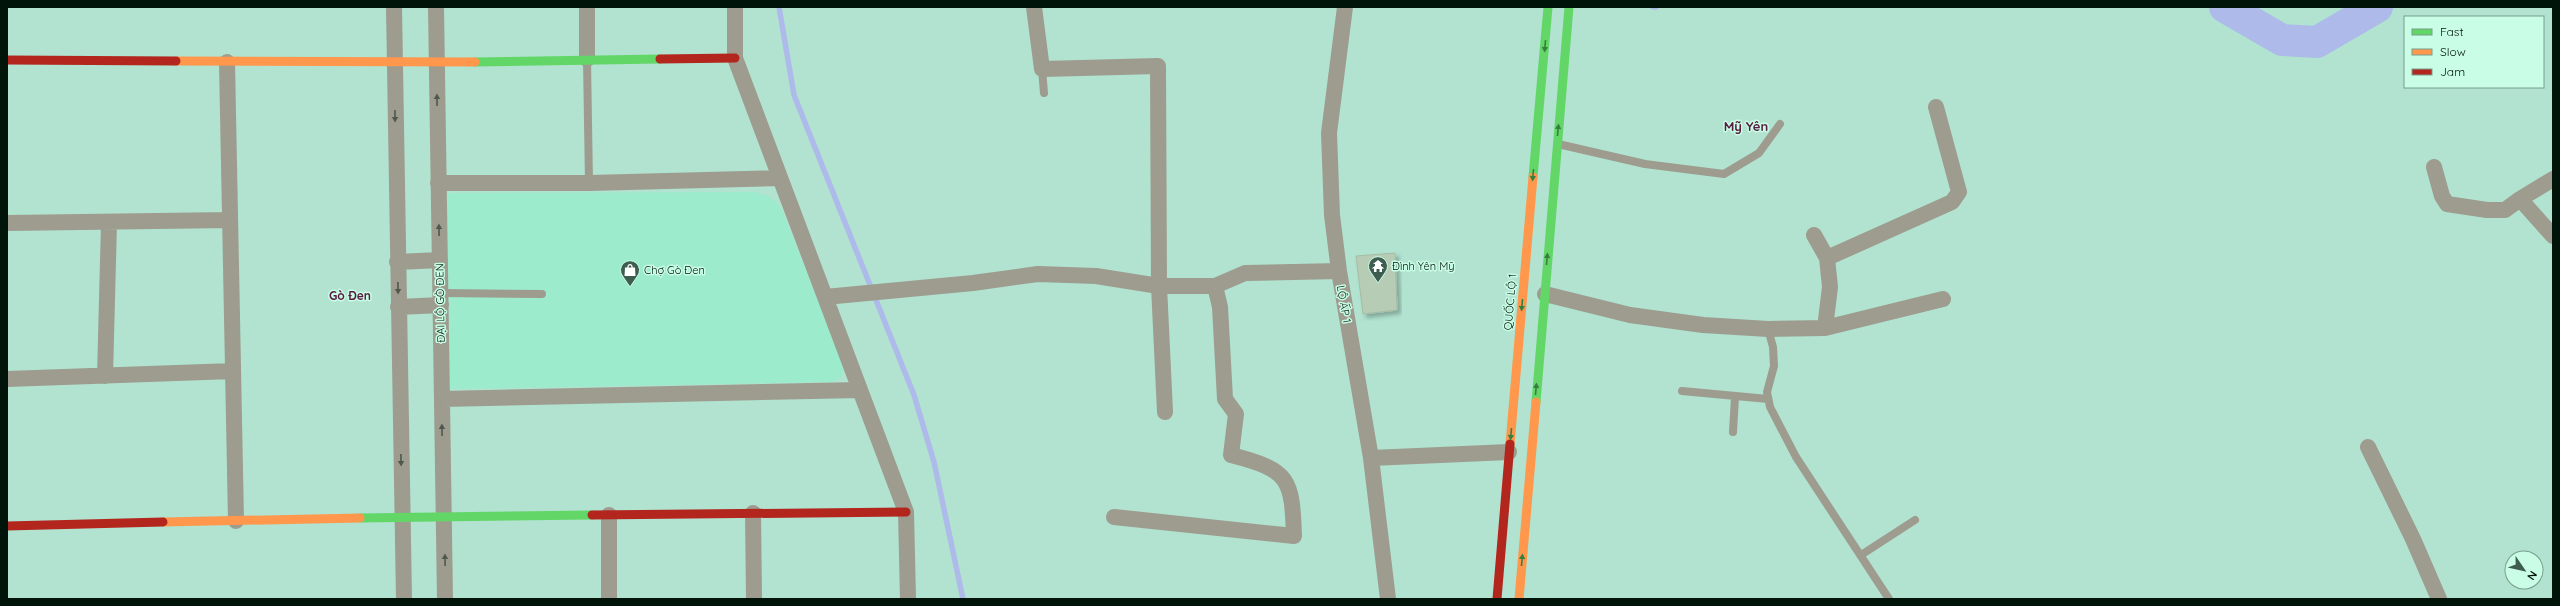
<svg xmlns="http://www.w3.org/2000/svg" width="2560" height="606" viewBox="0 0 2560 606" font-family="Quicksand,sans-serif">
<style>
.built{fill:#9debcd}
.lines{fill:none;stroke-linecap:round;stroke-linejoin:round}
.stream{stroke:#aebae9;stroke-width:5.5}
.river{stroke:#aebae9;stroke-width:32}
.building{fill:#b6ccb4;stroke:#a5bca4;filter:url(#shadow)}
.lane{stroke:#9d9c8f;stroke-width:8}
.street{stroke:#9d9c8f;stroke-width:16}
.fast{stroke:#63d668;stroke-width:9}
.slow{stroke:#ff974d;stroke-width:9}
.jam{stroke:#b3261e;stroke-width:9}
.oneway{fill:#367f3e}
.oneway2{fill:#4e584c}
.labels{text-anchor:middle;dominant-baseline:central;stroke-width:3;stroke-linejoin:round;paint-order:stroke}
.poi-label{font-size:11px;fill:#00140a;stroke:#c9fde6;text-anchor:start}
.street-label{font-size:11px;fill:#00140a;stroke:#c9fde6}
.neighbourhood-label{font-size:12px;font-weight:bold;fill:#571b3f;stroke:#c9fde6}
.quarter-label{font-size:13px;font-weight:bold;fill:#571b3f;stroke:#c9fde6}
</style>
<defs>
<filter id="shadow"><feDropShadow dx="3.5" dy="3.5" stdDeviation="2" flood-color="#0004"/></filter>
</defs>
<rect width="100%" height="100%" fill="#b1e3d0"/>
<!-- built -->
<path class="built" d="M 755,192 L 768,196 L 780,206 L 845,367 L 842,376 L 833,382 L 450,389 L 447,193 Z"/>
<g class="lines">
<!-- stream -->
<path class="stream" d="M 779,7 L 794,95 L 914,395 L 934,462 L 963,599
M 1653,7 L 1656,7"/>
<!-- river -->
<path class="river" d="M 2225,7 L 2282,40 L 2317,42 L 2377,7"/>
</g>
<!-- building -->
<path class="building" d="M 1395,253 L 1397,310 L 1363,314 L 1356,256 Z"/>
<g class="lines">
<!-- lane -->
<path class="lane" d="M 587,60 L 589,183
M 1042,69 L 1044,93
M 1558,144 L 1645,164 L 1724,174 L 1759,153 L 1780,124
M 441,293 L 542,294
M 1768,329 L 1773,347 L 1774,366 L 1767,392 L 1770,407 L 1796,457 L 1889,599
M 1682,391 L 1768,399
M 1733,432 L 1735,397
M 1861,555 L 1915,520"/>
<!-- street -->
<path class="street" d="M 394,7 L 404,599
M 436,7 L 445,599
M 587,7 L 587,59
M 735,7 L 735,58 L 906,512 L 908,599
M 1034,7 L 1042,69 L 1158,66 L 1159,286 L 1165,412
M 1345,7 L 1329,133 L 1332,215 L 1339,271 L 1371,458 L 1388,599
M 227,62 L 236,521
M 2434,167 L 2442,196 L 2447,204 L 2487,210 L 2505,210 L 2520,199 L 2553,236
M 438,183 L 589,183 L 780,178
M 2520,199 L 2553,179
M 7,223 L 230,220
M 1814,235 L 1827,258 L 1830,287 L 1825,328
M 1827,258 L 1952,202 L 1959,192 L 1936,107
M 397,262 L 440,260
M 1545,294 L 1630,315 L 1703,325 L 1768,329 L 1825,328 L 1943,299
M 825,297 L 973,283 L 1038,274 L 1096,276 L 1159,286 L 1215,286 L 1245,273 L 1339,271
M 398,307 L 441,305
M 105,376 L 109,223
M 7,379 L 233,371
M 442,399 L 860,390
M 2368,447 L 2413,539 L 2439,599
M 1371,458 L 1509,452
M 753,513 L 754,599
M 609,515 L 609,599
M 1114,517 L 1294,536 C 1292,479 1290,470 1231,455 L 1236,414 L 1225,399 L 1220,307 L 1215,286"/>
<!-- fast -->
<path class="fast" d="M 475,62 L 660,59
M 1533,177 L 1548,7
M 1536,402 L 1569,7
M 360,518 L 592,515"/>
<!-- slow -->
<path class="slow" d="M 176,61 L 475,62
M 1510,444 L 1533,177
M 163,522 L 360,518
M 1519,599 L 1536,402"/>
<!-- jam -->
<path class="jam" d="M 660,59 L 735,58
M 7,60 L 176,61
M 592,515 L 906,512
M 7,526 L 163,522
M 1497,599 L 1510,444"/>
</g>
<!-- one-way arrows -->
<defs><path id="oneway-solid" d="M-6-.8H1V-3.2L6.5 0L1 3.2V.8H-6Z"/></defs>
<g class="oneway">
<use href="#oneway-solid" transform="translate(1545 46) rotate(95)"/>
<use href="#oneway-solid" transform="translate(1558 130) rotate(-85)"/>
<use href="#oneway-solid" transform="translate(1533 175) rotate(95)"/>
<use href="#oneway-solid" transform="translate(1547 259) rotate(-85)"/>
<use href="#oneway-solid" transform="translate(1522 305) rotate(95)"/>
<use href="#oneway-solid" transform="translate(1536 389) rotate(-85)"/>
<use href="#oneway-solid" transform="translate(1511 434) rotate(95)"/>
<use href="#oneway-solid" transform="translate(1522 560) rotate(-85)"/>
</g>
<g class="oneway2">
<use href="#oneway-solid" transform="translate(437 100) rotate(-91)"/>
<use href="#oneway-solid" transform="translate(395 116) rotate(89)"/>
<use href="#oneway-solid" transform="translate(439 230) rotate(-91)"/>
<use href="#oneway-solid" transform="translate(398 288) rotate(89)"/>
<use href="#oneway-solid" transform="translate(442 430) rotate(-91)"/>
<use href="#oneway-solid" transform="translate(401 460) rotate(89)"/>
<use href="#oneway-solid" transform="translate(445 560) rotate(-91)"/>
</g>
<!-- icons -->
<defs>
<symbol id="temple-pin" viewBox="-11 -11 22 30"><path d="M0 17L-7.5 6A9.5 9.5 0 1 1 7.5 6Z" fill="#3e5c4f" stroke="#c9fde6"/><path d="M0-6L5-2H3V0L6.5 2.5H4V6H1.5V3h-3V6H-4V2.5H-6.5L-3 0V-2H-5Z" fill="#fff"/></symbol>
<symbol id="shop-pin" viewBox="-11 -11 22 30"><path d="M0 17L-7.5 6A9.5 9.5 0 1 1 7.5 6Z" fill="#3e5c4f" stroke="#c9fde6"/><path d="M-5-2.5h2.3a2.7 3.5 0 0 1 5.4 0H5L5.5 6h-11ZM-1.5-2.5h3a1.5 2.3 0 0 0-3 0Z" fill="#fff"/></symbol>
</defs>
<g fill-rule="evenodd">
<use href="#temple-pin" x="1367" y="255" width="22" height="30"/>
<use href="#shop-pin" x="619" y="259" width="22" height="30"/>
</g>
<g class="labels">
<!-- poi labels -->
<g class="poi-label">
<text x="1392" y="266">Đình Yên Mỹ</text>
<text x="644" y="270">Chợ Gò Đen</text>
</g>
<!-- street labels -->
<g class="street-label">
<text transform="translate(1510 302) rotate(-85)">QUỐC LỘ 1</text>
<text transform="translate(440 303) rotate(-91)">ĐẠI LỘ GÒ ĐEN</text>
<text transform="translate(1344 304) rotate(80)">LỘ ẤP 1</text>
</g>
<!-- neighbourhood labels -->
<g class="neighbourhood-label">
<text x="350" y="295">Gò Đen</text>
</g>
<!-- quarter labels -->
<g class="quarter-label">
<text x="1746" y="126">Mỹ Yên</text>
</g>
</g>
<!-- border -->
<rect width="2560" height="606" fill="none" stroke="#00140a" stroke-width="16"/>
<!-- legend -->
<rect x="2404" y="16" width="140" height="72" fill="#c9fde6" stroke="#79a08e"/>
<rect x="2412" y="29" width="20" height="6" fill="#63d668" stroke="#79a08e"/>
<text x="2440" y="36" font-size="12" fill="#00140a">Fast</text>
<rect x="2412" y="49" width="20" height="6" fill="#ff974d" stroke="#79a08e"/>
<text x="2440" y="56" font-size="12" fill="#00140a">Slow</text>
<rect x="2412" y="69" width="20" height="6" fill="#b3261e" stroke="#79a08e"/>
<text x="2440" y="76" font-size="12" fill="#00140a">Jam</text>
<!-- north arrow -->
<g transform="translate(2524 570) rotate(124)"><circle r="19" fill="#c9fde6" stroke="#79a08e"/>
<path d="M0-3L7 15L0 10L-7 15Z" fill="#3e5c4f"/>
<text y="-6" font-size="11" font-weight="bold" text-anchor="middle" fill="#00140a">N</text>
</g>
</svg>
